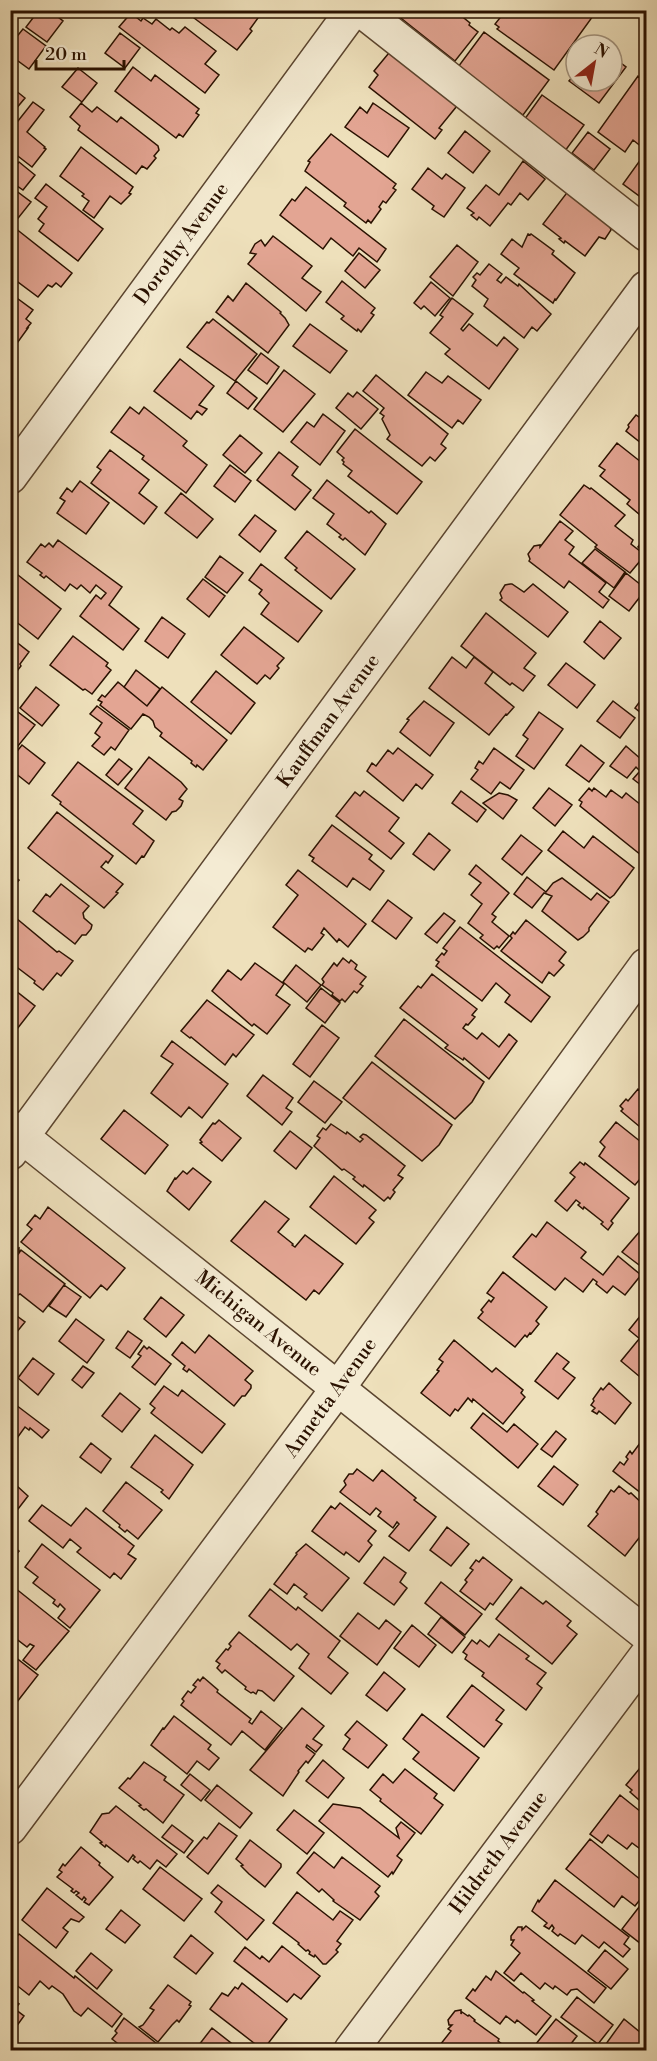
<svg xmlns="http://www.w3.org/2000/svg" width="657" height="2061" viewBox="0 0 657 2061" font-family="'Libre Bodoni',serif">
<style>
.building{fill:#e3a593;stroke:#2a1100;stroke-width:1.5}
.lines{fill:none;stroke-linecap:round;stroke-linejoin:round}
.minor-casing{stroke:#5b452f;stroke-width:36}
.minor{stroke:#f4ebd3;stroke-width:33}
.labels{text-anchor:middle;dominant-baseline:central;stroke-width:6;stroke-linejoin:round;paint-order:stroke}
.street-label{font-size:20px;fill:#2a1100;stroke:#f4ebd3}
</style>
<rect width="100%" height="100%" fill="#eee0bb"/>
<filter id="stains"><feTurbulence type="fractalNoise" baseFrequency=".00333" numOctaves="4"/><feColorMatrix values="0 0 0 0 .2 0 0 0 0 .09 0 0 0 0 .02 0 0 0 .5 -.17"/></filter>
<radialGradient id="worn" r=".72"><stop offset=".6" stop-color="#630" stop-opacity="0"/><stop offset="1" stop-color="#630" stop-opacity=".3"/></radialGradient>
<!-- building -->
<path class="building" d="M 39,10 L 49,10 L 63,21 L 47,42 L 26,27 Z
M 189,10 L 248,10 L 258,18 L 250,29 L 252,31 L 237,50 L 194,18 L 196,16 Z
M 401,10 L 454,10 L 470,23 L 469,25 L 478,32 L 455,61 L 397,15 Z
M 510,10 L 584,10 L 593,16 L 554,70 L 497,29 L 499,27 L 495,24 L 503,14 L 506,17 Z
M 131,13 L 141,21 L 143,18 L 152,24 L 156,19 L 170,30 L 172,28 L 179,33 L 185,27 L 216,51 L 205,64 L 219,75 L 205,93 L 119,27 Z
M 23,29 L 46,46 L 29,69 L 10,55 L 10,45 Z
M 484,32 L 549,80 L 523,115 L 458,67 Z
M 120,33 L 140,48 L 125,68 L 105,53 Z
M 393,48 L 461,101 L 439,128 L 442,130 L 435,139 L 369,87 L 378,75 L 374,71 Z
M 612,50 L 617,53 L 617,60 L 626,67 L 599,103 L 569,81 L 576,73 L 576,81 L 612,81 Z
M 133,67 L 151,81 L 155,75 L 199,109 L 196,113 L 199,115 L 183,137 L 179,134 L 176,138 L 115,91 Z
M 78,68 L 97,83 L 82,102 L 62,87 Z
M 638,76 L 646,82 L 646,143 L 643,148 L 633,140 L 625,152 L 598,132 Z
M 10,86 L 25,98 L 10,116 Z
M 542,95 L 584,125 L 565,151 L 524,120 Z
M 33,102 L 44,110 L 27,132 L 45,147 L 44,148 L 46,149 L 32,167 L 10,150 L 10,131 Z
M 81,103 L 92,112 L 97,107 L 117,122 L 121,117 L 158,146 L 159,150 L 154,156 L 156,158 L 147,169 L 142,166 L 136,174 L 78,130 L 80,126 L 70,117 Z
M 373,103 L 409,128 L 388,157 L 345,127 L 360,107 L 367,113 Z
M 465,131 L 490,151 L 473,173 L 448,153 Z
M 588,132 L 610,149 L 594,170 L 572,153 Z
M 331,134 L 396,184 L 393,188 L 396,190 L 386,203 L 383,201 L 379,207 L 381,209 L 371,223 L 368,220 L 366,223 L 344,206 L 346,203 L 305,171 L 310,162 L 308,161 Z
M 81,147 L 133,187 L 129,193 L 131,194 L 121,204 L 110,196 L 94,218 L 83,210 L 89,201 L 82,196 L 84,194 L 60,176 Z
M 646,152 L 646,201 L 623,184 Z
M 523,161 L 545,179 L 528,200 L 520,193 L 511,205 L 508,203 L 490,226 L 479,217 L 477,220 L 471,215 L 474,213 L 467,208 L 486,185 L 499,195 Z
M 19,162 L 35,175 L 23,190 L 10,181 L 10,172 Z
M 428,168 L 442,179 L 446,174 L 465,188 L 444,217 L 432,209 L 434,206 L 412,189 Z
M 46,184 L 103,229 L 78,261 L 39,231 L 44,224 L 38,219 L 47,207 L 35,198 Z
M 11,187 L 31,202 L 15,222 L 10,218 Z
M 306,187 L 386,249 L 377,262 L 359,248 L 353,256 L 331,238 L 323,249 L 280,215 L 292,199 L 295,201 Z
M 569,190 L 609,224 L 611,230 L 605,239 L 599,237 L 585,256 L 565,241 L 564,243 L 559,239 L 561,238 L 543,224 Z
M 15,228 L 72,273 L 61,287 L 56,283 L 52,287 L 48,285 L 38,297 L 10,276 L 10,234 Z
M 528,234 L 530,235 L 531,234 L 554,251 L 552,254 L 575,273 L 556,300 L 555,299 L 553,303 L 514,274 L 519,268 L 501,254 L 512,239 L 522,247 Z
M 273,236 L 312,266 L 302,278 L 321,292 L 306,311 L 248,264 L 256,254 L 250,253 L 255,244 L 261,240 L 265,246 Z
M 457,245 L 478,262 L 453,296 L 430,277 Z
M 359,253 L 380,270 L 365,288 L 345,271 Z
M 489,264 L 502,274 L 497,280 L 501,283 L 506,277 L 518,286 L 519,284 L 551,314 L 537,331 L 532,327 L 524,338 L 484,306 L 488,299 L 472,286 L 476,280 L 473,277 L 477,273 L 480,275 Z
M 342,281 L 375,308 L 371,313 L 374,315 L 361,332 L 358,329 L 357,331 L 341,319 L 344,316 L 326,302 Z
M 431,282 L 450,298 L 435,316 L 424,306 L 421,309 L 414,303 Z
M 246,283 L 281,312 L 280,313 L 285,318 L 289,325 L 268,353 L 216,312 L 228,296 L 233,301 Z
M 10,293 L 33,310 L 26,319 L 31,323 L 27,328 L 28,328 L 15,346 L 10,342 Z
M 452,298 L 473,314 L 461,329 L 463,331 L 469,324 L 497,346 L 504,337 L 518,349 L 489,389 L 445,354 L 450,349 L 430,333 L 443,317 L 440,315 Z
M 213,319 L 257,354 L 235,381 L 187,347 L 207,322 L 209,323 Z
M 310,324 L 347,351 L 330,373 L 293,346 Z
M 261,353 L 279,367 L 267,384 L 248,370 Z
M 180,359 L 214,386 L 199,405 L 207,409 L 202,415 L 197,411 L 191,419 L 154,391 Z
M 284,370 L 315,394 L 283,432 L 254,409 Z
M 426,372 L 442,383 L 448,376 L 481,400 L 463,424 L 458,420 L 452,428 L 408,395 Z
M 376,375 L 448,434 L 441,444 L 446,448 L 435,461 L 430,457 L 422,466 L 387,439 L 390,435 L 382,419 L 384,416 L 380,413 L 384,408 L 363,391 Z
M 236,381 L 257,398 L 248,409 L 227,393 Z
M 357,392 L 378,409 L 361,429 L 336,408 L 348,393 L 353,397 Z
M 130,407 L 139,414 L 144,407 L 187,441 L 183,446 L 207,465 L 186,493 L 142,459 L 144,456 L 111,432 Z
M 646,407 L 646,447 L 626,431 L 629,427 L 628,425 L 636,415 L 639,417 Z
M 323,414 L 345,431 L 320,465 L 291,442 L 307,422 L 314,427 Z
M 355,429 L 422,482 L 397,514 L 348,476 L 352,471 L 343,464 L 344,462 L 342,460 L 344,458 L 337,452 Z
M 240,435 L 262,453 L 245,473 L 223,455 Z
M 617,443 L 646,466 L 646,520 L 627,504 L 630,500 L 600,476 L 605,470 L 599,466 Z
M 110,450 L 149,480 L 139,493 L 157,507 L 144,524 L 91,483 L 101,470 L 97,467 Z
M 279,452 L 298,467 L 292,475 L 311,490 L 295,510 L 257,480 Z
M 230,465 L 251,481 L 235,502 L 214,486 Z
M 327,480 L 369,513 L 371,511 L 386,524 L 365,555 L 345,538 L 343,540 L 339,537 L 341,535 L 327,524 L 334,514 L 313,498 Z
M 80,481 L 109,503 L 86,534 L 57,513 L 65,501 L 60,498 L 67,488 L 72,492 Z
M 584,485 L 590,489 L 591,488 L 625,515 L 615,526 L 633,540 L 631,544 L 645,555 L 630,573 L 595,547 L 597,545 L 560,515 Z
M 181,493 L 213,519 L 197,538 L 165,513 Z
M 255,515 L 276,531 L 260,552 L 239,535 Z
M 560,521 L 573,531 L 565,540 L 574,547 L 569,554 L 606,583 L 599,592 L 609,600 L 603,608 L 569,581 L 564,588 L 529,561 L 530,559 L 528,554 L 534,546 L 540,545 L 540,547 Z
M 307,531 L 355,569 L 331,599 L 295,570 L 297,568 L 285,558 Z
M 646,536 L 646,554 L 638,547 Z
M 58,540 L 122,587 L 109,605 L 139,629 L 123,650 L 80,616 L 96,595 L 101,599 L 106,593 L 96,585 L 90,593 L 81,585 L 77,589 L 70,584 L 65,591 L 46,576 L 44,578 L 40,575 L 42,573 L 27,562 L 41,544 L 45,547 L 49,543 L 53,547 Z
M 595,549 L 625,572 L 614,588 L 582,563 Z
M 220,556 L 243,573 L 227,593 L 205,577 Z
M 261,564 L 322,611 L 298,642 L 261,614 L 269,603 L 259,594 L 262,590 L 249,580 Z
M 626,573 L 646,589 L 629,611 L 609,596 Z
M 18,575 L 61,609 L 38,639 L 10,617 L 10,583 Z
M 203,579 L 225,596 L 209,617 L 187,599 Z
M 510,584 L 512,584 L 524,592 L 533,584 L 568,612 L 548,637 L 500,600 L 502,598 L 500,593 L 505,585 Z
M 486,613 L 536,653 L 524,668 L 535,676 L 523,691 L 512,683 L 510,685 L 461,646 Z
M 162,617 L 185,634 L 168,658 L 145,641 Z
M 600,621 L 621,638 L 604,659 L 584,642 Z
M 244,627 L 284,658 L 277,666 L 279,668 L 270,679 L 265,675 L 257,684 L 221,655 Z
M 73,636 L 108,663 L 106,666 L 111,670 L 92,694 L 85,689 L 83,690 L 50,665 Z
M 10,637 L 29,652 L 20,664 L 21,666 L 17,671 L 16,669 L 10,676 Z
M 452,657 L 466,668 L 474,657 L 493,672 L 485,683 L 514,707 L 507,715 L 506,714 L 489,735 L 429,688 Z
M 566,663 L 595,685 L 577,708 L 548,685 Z
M 136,670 L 160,689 L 147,706 L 124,687 Z
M 216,671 L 255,703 L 231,734 L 191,702 Z
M 118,682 L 147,706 L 162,687 L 227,740 L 203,770 L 197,765 L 196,767 L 191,763 L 192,761 L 160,736 L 162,733 L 155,727 L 153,721 L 149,717 L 143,714 L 131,729 L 100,705 L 102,702 L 98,700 L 102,695 L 105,697 Z
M 36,687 L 59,705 L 42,726 L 20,708 Z
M 646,693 L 646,717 L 635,708 Z
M 424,701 L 454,723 L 430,756 L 400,732 L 409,720 L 407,719 Z
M 613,701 L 635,718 L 620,738 L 597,721 Z
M 10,706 L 35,725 L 18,746 L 11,740 L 15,735 L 10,732 Z
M 97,706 L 129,730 L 115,750 L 111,747 L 104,755 L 92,746 L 100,737 L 95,733 L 102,723 L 90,714 Z
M 539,712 L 563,729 L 534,769 L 516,756 L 528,739 L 523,735 Z
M 22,745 L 45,763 L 29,784 L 10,769 L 10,760 Z
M 581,745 L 604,763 L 589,782 L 566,765 Z
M 626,746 L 642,760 L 641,761 L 645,764 L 646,762 L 646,789 L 633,779 L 640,771 L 636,767 L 627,778 L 610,766 Z
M 398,748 L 433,775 L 422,789 L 416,784 L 403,801 L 367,771 L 372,763 L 376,766 L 388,750 L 393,754 Z
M 494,748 L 524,770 L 510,789 L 500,782 L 491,794 L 471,779 L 478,770 L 475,768 L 479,761 L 483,764 Z
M 149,757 L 181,782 L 187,789 L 179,799 L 183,801 L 181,806 L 176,811 L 172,812 L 166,820 L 125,788 Z
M 119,759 L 132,769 L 118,785 L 106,775 Z
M 78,762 L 143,811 L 133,824 L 154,841 L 144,857 L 142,856 L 136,864 L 60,804 L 61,802 L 52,795 Z
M 549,788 L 572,805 L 555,826 L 533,808 Z
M 589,788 L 592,791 L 594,788 L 606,797 L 611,790 L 622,798 L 626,793 L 646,809 L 646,857 L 644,857 L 644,852 L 641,855 L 580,806 L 582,802 L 579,800 Z
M 364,791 L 399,818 L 389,831 L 404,843 L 391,859 L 336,816 L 355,792 L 360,796 Z
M 461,791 L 486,810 L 477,822 L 452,803 Z
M 499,793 L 508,795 L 517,800 L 503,819 L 483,803 Z
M 57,812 L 113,856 L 108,863 L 106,861 L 101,867 L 123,884 L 116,892 L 118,893 L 104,908 L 28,848 Z
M 332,825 L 372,855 L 369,859 L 384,871 L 370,890 L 353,878 L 347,887 L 312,861 L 314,858 L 309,855 Z
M 563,831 L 584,848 L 593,836 L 634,868 L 614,895 L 610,898 L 548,850 Z
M 429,833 L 450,850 L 434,870 L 413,854 Z
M 521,835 L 542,851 L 522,875 L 502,859 Z
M 476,865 L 509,893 L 492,914 L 496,917 L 492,922 L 509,936 L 499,948 L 497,946 L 494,949 L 480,938 L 483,935 L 468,923 L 482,904 L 471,895 L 481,883 L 469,874 Z
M 298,870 L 366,924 L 348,947 L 339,939 L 337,942 L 324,928 L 321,933 L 324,935 L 312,950 L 308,948 L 305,952 L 273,927 L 298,895 L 286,885 Z
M 10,873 L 19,880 L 10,890 Z
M 527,877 L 546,892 L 553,883 L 562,878 L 591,900 L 597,893 L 609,902 L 589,928 L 589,931 L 583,937 L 578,940 L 542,911 L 552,896 L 544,893 L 532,908 L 514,894 Z
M 61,884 L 89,906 L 83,913 L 84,918 L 92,925 L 91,929 L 86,935 L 82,935 L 75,944 L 33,911 L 46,894 L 50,897 Z
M 388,900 L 412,918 L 396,939 L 372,921 Z
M 10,913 L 57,952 L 59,951 L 73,961 L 61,976 L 57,973 L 43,990 L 34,983 L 35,981 L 10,962 Z
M 444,913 L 455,921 L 437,943 L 425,934 Z
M 526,920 L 566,952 L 559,961 L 564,965 L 554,976 L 549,972 L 542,983 L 501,951 L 512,938 L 510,936 L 513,932 L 515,934 Z
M 460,927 L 550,997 L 531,1022 L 505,1002 L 510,995 L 496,983 L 482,1001 L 436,966 L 439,962 L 436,960 L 442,953 L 444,955 L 447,951 L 443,948 Z
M 343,958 L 349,963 L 351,960 L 357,965 L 355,969 L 366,977 L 360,984 L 363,986 L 357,993 L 354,991 L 345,1002 L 342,999 L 340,1001 L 332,995 L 333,993 L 322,985 L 324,982 L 322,979 L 334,963 L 337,966 Z
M 255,963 L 284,984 L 276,995 L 290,1005 L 267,1034 L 254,1024 L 252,1026 L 212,991 L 228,970 L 241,980 Z
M 296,965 L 321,985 L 307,1002 L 283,982 Z
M 432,974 L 477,1009 L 472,1015 L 475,1017 L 468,1025 L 466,1024 L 463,1028 L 477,1039 L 482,1033 L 499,1047 L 509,1034 L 517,1041 L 489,1079 L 464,1058 L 463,1060 L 445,1048 L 448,1045 L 400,1008 L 418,986 L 421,988 Z
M 10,984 L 11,987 L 35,1006 L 10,1038 Z
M 321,988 L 340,1003 L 325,1023 L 306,1008 Z
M 207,1000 L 254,1035 L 236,1057 L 233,1054 L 225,1065 L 191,1037 L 190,1038 L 181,1031 Z
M 404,1019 L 484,1082 L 472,1102 L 455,1119 L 375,1056 Z
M 322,1025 L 339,1038 L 310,1077 L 293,1064 Z
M 172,1041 L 228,1084 L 202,1118 L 189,1107 L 181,1117 L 151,1093 L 173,1064 L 161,1056 Z
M 372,1062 L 452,1125 L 439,1145 L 422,1161 L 343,1098 Z
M 263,1075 L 293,1098 L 286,1108 L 292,1112 L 282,1125 L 247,1096 Z
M 314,1081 L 342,1102 L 325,1123 L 298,1102 Z
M 638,1089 L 643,1093 L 646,1089 L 646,1132 L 621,1111 L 623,1109 L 620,1106 L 626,1099 L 628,1101 Z
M 124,1110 L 168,1145 L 145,1174 L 101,1139 Z
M 219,1120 L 241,1138 L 222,1161 L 200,1143 L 202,1142 L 200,1140 L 213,1123 L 215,1124 Z
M 616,1122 L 646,1146 L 646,1176 L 644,1174 L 635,1185 L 599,1156 L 605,1147 L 600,1142 Z
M 331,1124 L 346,1134 L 347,1132 L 360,1142 L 363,1139 L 360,1137 L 363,1134 L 366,1135 L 405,1166 L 398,1175 L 403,1178 L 393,1190 L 395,1192 L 390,1199 L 388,1197 L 384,1201 L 364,1185 L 363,1187 L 353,1179 L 355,1177 L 344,1169 L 342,1170 L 314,1146 L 320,1138 L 317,1136 L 323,1128 L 326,1130 Z
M 290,1131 L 312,1148 L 296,1169 L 274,1151 Z
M 580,1162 L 584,1165 L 585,1163 L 629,1198 L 611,1221 L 613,1223 L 608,1230 L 601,1224 L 603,1222 L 584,1207 L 583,1209 L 578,1205 L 580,1203 L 576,1200 L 567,1211 L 555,1201 L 575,1177 L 570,1173 Z
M 193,1168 L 211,1182 L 189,1210 L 167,1191 L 175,1178 L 176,1179 L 183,1171 L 187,1174 Z
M 334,1176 L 376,1210 L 369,1218 L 374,1222 L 356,1244 L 310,1207 Z
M 265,1201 L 289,1219 L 278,1232 L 293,1244 L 292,1245 L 295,1247 L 305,1235 L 343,1264 L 319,1294 L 314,1290 L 306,1300 L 231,1241 Z
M 48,1207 L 125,1268 L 107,1290 L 101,1285 L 90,1298 L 21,1242 L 32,1229 L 27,1225 L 35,1215 L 40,1219 Z
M 547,1222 L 586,1252 L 581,1258 L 603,1275 L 618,1256 L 641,1275 L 625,1295 L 613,1286 L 607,1293 L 596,1284 L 597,1282 L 593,1279 L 583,1292 L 565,1278 L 555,1290 L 513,1257 L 532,1234 L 536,1237 Z
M 641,1230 L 646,1234 L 646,1264 L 643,1268 L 622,1252 Z
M 19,1248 L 19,1253 L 21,1250 L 65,1284 L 43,1312 L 20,1294 L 18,1295 L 14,1291 L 15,1290 L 10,1288 L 10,1252 Z
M 503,1272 L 547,1307 L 536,1321 L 539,1324 L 531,1334 L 530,1333 L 527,1337 L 525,1335 L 515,1347 L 478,1318 L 483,1312 L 481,1310 L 489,1300 L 491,1302 L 494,1298 L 487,1293 Z
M 64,1285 L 81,1297 L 66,1317 L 49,1306 Z
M 161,1297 L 184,1315 L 166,1337 L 144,1319 Z
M 645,1310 L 646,1311 L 646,1344 L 629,1330 Z
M 10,1311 L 25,1322 L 16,1333 L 13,1331 L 10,1335 Z
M 76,1319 L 104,1340 L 87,1363 L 59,1341 Z
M 128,1331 L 142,1341 L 130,1358 L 116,1348 Z
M 209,1335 L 253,1371 L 245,1380 L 251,1385 L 251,1388 L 245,1396 L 242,1396 L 234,1406 L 189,1369 L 187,1372 L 183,1369 L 185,1366 L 172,1355 L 182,1342 L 195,1353 Z
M 639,1339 L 646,1345 L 646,1382 L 621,1361 Z
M 454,1340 L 492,1372 L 496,1368 L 523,1390 L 521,1393 L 525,1397 L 503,1424 L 473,1399 L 472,1402 L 468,1398 L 458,1411 L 455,1409 L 450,1416 L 421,1393 L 439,1371 L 437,1370 L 443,1362 L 439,1359 Z
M 144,1346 L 147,1349 L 149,1347 L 171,1364 L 155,1385 L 132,1367 L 141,1356 L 138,1354 Z
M 557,1353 L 569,1362 L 563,1369 L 575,1378 L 558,1399 L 535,1381 Z
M 33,1358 L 54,1374 L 38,1395 L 18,1378 Z
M 83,1366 L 94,1373 L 82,1388 L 72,1380 Z
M 609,1383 L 631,1403 L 615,1424 L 599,1411 L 597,1414 L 592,1411 L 595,1408 L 591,1405 L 594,1401 L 593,1399 L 601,1388 L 603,1390 Z
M 164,1386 L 178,1396 L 182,1390 L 225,1424 L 202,1453 L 151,1413 L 155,1408 L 150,1404 Z
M 120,1393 L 140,1409 L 122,1432 L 102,1416 Z
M 12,1402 L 49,1430 L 42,1438 L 30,1428 L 29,1430 L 25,1427 L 15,1441 L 10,1437 L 10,1405 Z
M 483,1413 L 507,1432 L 514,1424 L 538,1444 L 518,1468 L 471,1428 Z
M 556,1431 L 566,1439 L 552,1457 L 541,1449 Z
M 155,1435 L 193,1465 L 169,1499 L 161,1492 L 163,1490 L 131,1467 Z
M 646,1435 L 646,1497 L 613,1471 L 620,1462 L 624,1465 L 628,1459 L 626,1457 L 630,1451 L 632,1454 Z
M 91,1443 L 111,1459 L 101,1473 L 80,1457 Z
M 554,1466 L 578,1485 L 563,1505 L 538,1486 Z
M 357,1469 L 373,1481 L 382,1470 L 416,1498 L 414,1500 L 436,1517 L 409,1551 L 389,1536 L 399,1524 L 397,1522 L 393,1528 L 378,1516 L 381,1512 L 376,1508 L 370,1515 L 340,1492 L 346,1485 L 344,1481 L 349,1474 L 353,1474 Z
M 126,1482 L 162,1510 L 138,1539 L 127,1530 L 125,1532 L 119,1527 L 120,1525 L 103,1511 Z
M 17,1486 L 28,1496 L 15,1513 L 10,1509 L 10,1494 Z
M 619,1486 L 629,1494 L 631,1493 L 646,1507 L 646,1529 L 625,1556 L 588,1526 L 598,1514 L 596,1512 L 611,1490 L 614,1492 Z
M 340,1503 L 376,1531 L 368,1541 L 372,1545 L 359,1562 L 346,1552 L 344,1555 L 312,1531 L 331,1506 L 335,1509 Z
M 42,1505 L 71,1526 L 86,1508 L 134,1546 L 128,1554 L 136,1559 L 121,1579 L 114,1573 L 110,1578 L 77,1552 L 81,1548 L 70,1539 L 63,1548 L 29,1521 Z
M 447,1527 L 469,1544 L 451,1566 L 430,1550 Z
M 10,1544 L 19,1551 L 10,1562 Z
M 42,1544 L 100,1590 L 70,1628 L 58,1618 L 65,1609 L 60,1604 L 58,1607 L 53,1603 L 55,1600 L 33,1583 L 38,1577 L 25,1567 Z
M 306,1544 L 349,1578 L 322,1611 L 304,1597 L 307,1594 L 294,1584 L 287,1594 L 274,1584 L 297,1554 L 296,1553 Z
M 384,1557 L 406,1573 L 400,1582 L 407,1588 L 394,1605 L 364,1583 Z
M 483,1557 L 512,1580 L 493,1605 L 490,1603 L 485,1610 L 460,1591 L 467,1582 L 465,1580 L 473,1570 L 470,1568 L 476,1560 L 479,1562 Z
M 441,1582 L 482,1614 L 465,1635 L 425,1603 Z
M 10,1584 L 69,1631 L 36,1670 L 23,1660 L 34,1646 L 30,1644 L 27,1647 L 10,1634 L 13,1630 L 10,1628 Z
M 521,1587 L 543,1604 L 546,1601 L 571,1621 L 567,1626 L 577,1634 L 552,1664 L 496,1619 Z
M 270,1589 L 296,1610 L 298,1607 L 340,1641 L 328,1657 L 348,1673 L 331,1694 L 299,1668 L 309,1654 L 297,1644 L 291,1650 L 249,1616 Z
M 358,1613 L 379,1629 L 386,1620 L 401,1632 L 377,1665 L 340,1636 Z
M 441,1617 L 465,1637 L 452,1653 L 428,1634 Z
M 412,1625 L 436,1645 L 419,1667 L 394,1648 Z
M 239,1632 L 294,1676 L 274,1701 L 262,1691 L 258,1690 L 256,1694 L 253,1692 L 251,1693 L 245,1689 L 246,1687 L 225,1670 L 222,1673 L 217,1668 L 220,1664 L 216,1661 L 226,1649 L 228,1650 L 231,1646 L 229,1644 Z
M 499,1634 L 529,1656 L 526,1659 L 546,1673 L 537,1684 L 542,1688 L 526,1710 L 482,1676 L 484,1673 L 465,1659 L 467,1655 L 463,1652 L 472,1640 L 477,1644 L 480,1640 L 489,1647 Z
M 10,1653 L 38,1675 L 10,1711 Z
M 384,1672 L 405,1689 L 387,1711 L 366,1695 Z
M 203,1677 L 218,1690 L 217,1692 L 251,1719 L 249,1722 L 252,1724 L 261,1711 L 282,1728 L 265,1750 L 242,1731 L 231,1745 L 181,1705 L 184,1701 L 182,1699 L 188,1691 L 191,1693 L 196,1687 L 193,1685 L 198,1679 L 200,1681 Z
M 472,1685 L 504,1710 L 496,1720 L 502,1724 L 484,1747 L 447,1717 Z
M 302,1708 L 324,1726 L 313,1739 L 322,1745 L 316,1752 L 307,1745 L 306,1747 L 315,1754 L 308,1763 L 306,1761 L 298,1771 L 299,1772 L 283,1796 L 250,1770 Z
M 422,1714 L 479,1758 L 454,1791 L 413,1759 L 419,1752 L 403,1739 Z
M 174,1716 L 211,1745 L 208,1749 L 219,1758 L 209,1770 L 197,1761 L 187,1774 L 151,1745 L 163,1728 L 164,1729 Z
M 357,1721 L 387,1745 L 368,1768 L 343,1749 L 350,1739 L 345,1735 Z
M 323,1760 L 344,1778 L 328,1798 L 306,1781 Z
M 144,1762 L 166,1777 L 164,1780 L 184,1795 L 163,1823 L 146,1809 L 144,1810 L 139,1806 L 141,1805 L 119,1788 L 128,1778 L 130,1779 Z
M 640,1768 L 645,1772 L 646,1771 L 646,1806 L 630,1792 L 632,1790 L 626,1785 Z
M 405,1769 L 437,1794 L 434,1798 L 443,1805 L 421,1834 L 380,1801 L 381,1799 L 370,1790 L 383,1774 L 393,1783 Z
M 190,1774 L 210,1790 L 201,1801 L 181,1785 Z
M 217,1785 L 252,1813 L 240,1828 L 205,1800 Z
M 620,1795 L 646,1816 L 646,1847 L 643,1851 L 632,1843 L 627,1849 L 608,1835 L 602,1843 L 590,1834 Z
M 333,1804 L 360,1808 L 399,1838 L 396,1828 L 401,1822 L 415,1833 L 397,1856 L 402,1860 L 393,1874 L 392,1872 L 388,1877 L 319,1821 Z
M 116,1806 L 177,1854 L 166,1867 L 157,1860 L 150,1869 L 140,1861 L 138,1863 L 133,1859 L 135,1857 L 133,1855 L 128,1862 L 106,1845 L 105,1847 L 100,1843 L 102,1842 L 90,1832 L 102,1814 L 109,1813 Z
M 294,1810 L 324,1833 L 307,1854 L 277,1830 Z
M 219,1823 L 237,1836 L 208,1874 L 187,1857 L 204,1837 L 207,1839 Z
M 172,1825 L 193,1841 L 184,1853 L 162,1837 Z
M 590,1839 L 646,1884 L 646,1892 L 635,1906 L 622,1896 L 614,1907 L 566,1869 Z
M 250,1840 L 281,1864 L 281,1867 L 265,1887 L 249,1874 L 241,1866 L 243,1865 L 236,1859 Z
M 81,1847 L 100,1863 L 99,1865 L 113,1877 L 89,1905 L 84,1902 L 86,1899 L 84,1897 L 82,1900 L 76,1895 L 79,1893 L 76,1891 L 74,1893 L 71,1891 L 73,1889 L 57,1877 L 62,1872 L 59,1870 L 63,1864 L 65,1866 Z
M 314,1852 L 334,1868 L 342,1857 L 380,1886 L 375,1892 L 379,1896 L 360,1920 L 333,1901 L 334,1900 L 322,1889 L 319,1892 L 297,1873 Z
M 160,1867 L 202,1899 L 184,1921 L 143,1889 Z
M 555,1880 L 629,1937 L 624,1944 L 630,1949 L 623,1957 L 604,1942 L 599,1948 L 582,1935 L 575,1944 L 560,1934 L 558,1936 L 552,1931 L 554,1928 L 552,1925 L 549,1929 L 544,1926 L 547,1923 L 532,1911 L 538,1900 L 539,1902 Z
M 218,1885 L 264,1920 L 247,1940 L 215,1912 L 222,1902 L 211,1893 Z
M 47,1888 L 84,1917 L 79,1922 L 71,1919 L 63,1928 L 68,1932 L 56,1948 L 22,1920 Z
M 297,1892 L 333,1920 L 340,1911 L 353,1920 L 337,1941 L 341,1944 L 336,1950 L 338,1952 L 326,1964 L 323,1964 L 315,1955 L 314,1957 L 309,1954 L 310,1952 L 308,1950 L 306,1951 L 298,1944 L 299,1943 L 273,1923 Z
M 646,1898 L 646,1945 L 645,1947 L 622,1929 Z
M 121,1910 L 140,1925 L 125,1943 L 106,1929 Z
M 526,1926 L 606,1988 L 594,2003 L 577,1989 L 571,1990 L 567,1995 L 555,1986 L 553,1989 L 545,1983 L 540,1989 L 521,1973 L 514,1981 L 504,1973 L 520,1953 L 511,1945 L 514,1940 L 511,1940 L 511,1936 L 518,1927 L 522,1927 L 522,1930 Z
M 19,1934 L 74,1978 L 75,1976 L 122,2014 L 112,2027 L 88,2008 L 81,2016 L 74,2011 L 63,1994 L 52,1986 L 49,1989 L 40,1981 L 29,1995 L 10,1980 L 10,1944 Z
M 191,1935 L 213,1953 L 196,1974 L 174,1957 Z
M 282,1946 L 320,1976 L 301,1999 L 294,1994 L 287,2002 L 234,1961 L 245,1947 L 260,1959 L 262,1956 L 269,1962 Z
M 605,1950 L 628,1969 L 611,1989 L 588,1971 Z
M 91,1953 L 112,1970 L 97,1989 L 76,1971 Z
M 496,1971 L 523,1993 L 524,1992 L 534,2000 L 532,2001 L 551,2016 L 536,2035 L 517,2020 L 515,2023 L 506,2016 L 500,2024 L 466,1998 L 473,1989 L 475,1991 L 486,1976 L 491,1980 Z
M 242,1983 L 287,2019 L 263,2050 L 210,2009 L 222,1993 L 228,1996 L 235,1987 L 238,1989 Z
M 168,1985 L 191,2002 L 189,2005 L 191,2006 L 179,2022 L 177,2020 L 172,2025 L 158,2042 L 139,2027 L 143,2025 L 154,2010 L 150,2008 Z
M 10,1997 L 19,2004 L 15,2009 L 24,2016 L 13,2031 L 10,2028 Z
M 577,1997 L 613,2025 L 598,2044 L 561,2017 Z
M 461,2010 L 461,2014 L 462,2012 L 468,2016 L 469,2015 L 475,2020 L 474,2021 L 499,2039 L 498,2041 L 510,2050 L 436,2050 L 451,2031 L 448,2029 L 452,2025 L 449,2025 L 448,2020 L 455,2011 Z
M 124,2018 L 165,2050 L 126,2050 L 112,2039 L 117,2033 L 115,2031 Z
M 556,2019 L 577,2036 L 566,2050 L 531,2050 Z
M 624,2019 L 646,2037 L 646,2040 L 638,2050 L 606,2050 L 603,2048 Z
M 212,2028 L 240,2050 L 195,2050 Z"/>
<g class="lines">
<defs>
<path id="minor" d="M 361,10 L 646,234
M 10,477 L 353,10
M 10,1127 L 646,1634
M 10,1153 L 646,288
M 10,1828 L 338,1388 L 646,965
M 351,2050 L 646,1656"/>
</defs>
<!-- minor casing -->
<use href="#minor" class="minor-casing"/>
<!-- minor -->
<use href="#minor" class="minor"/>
</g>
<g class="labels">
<!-- street labels -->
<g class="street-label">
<text transform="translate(182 244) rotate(-54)">Dorothy Avenue</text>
<text transform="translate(329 721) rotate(-54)">Kauffman Avenue</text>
<text transform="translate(258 1324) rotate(39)">Michigan Avenue</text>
<text transform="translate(331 1398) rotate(-54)">Annetta Avenue</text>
<text transform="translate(499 1853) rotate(-53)">Hildreth Avenue</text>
</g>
</g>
<!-- margin -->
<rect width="657" height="2061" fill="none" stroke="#eee0bb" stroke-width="36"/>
<rect x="12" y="12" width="633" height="2037" fill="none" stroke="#2a1100" stroke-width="3"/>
<rect x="18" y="18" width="621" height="2025" fill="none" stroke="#2a1100" stroke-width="1.5"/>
<!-- north arrow -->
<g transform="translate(594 63) rotate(31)"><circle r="28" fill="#f4ebd3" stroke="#a3947f" stroke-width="1.5"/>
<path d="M0-4.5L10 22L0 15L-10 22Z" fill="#8f2418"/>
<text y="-9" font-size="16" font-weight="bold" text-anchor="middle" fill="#2a1100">N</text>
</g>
<!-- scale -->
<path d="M36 60v9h88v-9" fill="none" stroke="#2a1100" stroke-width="3"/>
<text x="45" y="60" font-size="18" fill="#2a1100" stroke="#f4ebd3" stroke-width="4.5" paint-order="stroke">20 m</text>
<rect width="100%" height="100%" filter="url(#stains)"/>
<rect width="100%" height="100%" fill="url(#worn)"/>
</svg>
